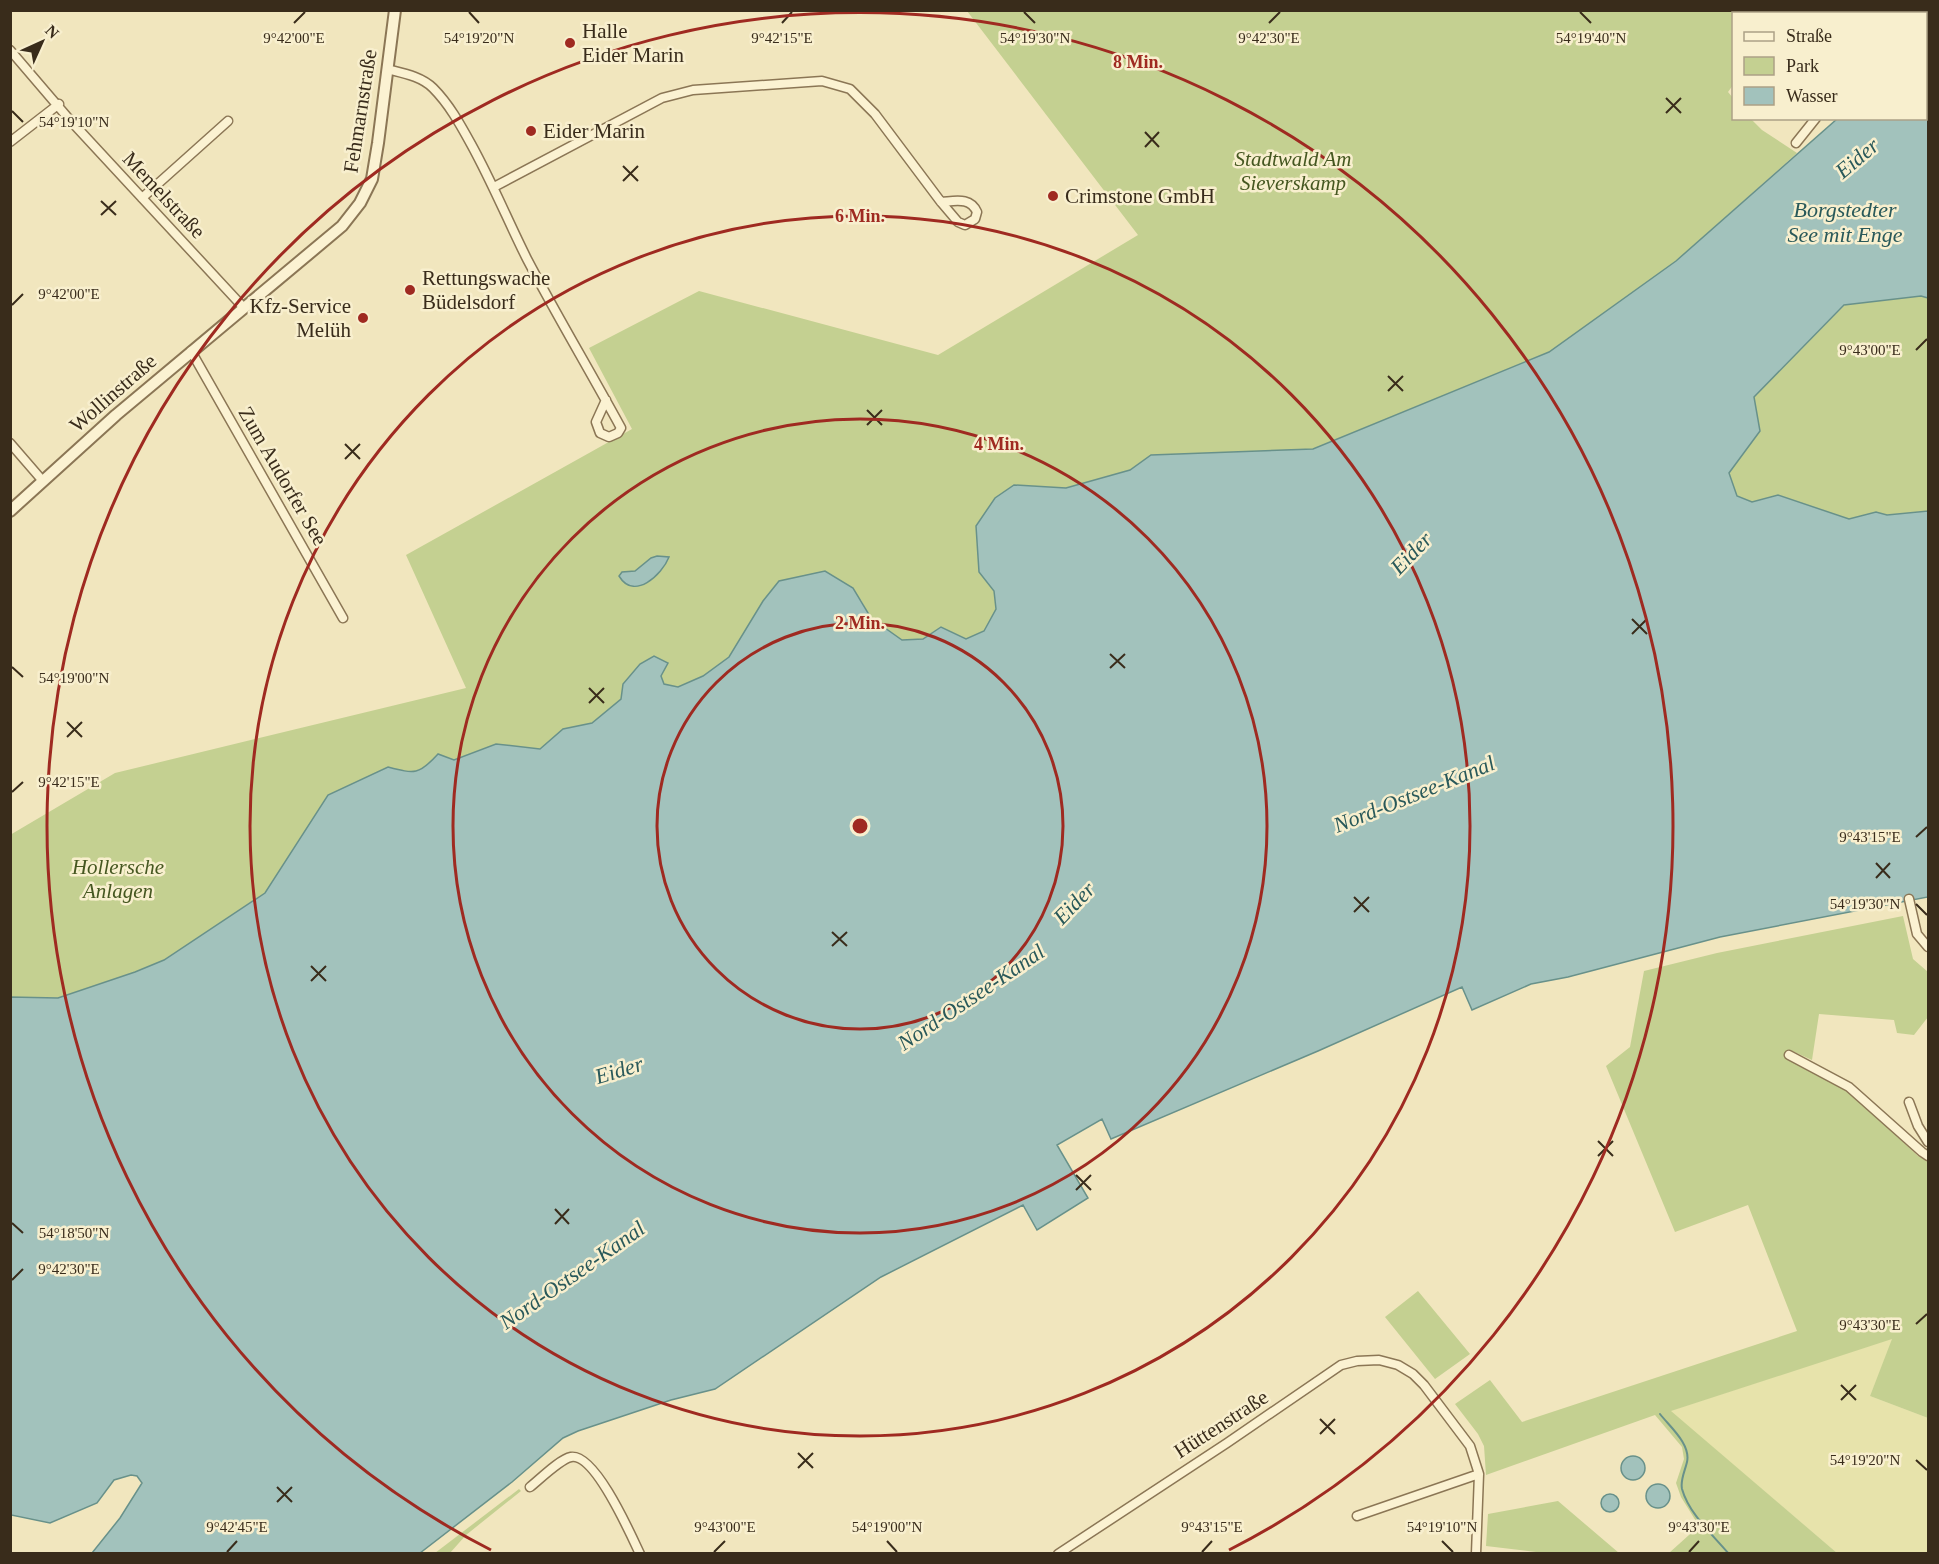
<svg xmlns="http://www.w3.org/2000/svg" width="1939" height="1564" viewBox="0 0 1939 1564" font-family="'Times New Roman',serif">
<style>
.farmland{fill:#e7e3ab}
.green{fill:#c4d091}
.water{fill:#a2c2bc;stroke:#68918a;stroke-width:1.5}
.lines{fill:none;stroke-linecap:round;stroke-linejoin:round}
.stream{stroke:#68918a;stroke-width:2}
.minor-casing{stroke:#8b7655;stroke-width:11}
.tertiary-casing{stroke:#8b7655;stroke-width:14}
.minor{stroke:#fbf2d2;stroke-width:8}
.tertiary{stroke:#fbf2d2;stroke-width:10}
.ticks{fill:none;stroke:#392c1b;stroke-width:2}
.ring{fill:none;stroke:#9f2a21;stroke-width:3}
.poi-dot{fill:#9f2a21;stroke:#f8efce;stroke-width:2}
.labels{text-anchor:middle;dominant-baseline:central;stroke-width:5;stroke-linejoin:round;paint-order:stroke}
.poi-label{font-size:21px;fill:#392c1b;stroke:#f8efce;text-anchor:start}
.street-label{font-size:21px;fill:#392c1b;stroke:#f8efce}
.park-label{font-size:21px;font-style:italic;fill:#455720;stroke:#f8efce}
.water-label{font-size:22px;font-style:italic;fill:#29595a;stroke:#f8efce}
.ticks-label{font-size:15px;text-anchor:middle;fill:#392c1b;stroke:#f8efce;stroke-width:5;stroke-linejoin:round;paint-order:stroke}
.centre{fill:#9f2a21;stroke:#f8efce;stroke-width:3}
.ring-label{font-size:18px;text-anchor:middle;font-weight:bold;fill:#9f2a21;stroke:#f8efce;stroke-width:5;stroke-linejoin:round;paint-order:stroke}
</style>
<rect width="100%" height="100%" fill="#f1e6be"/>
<!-- farmland -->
<path class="farmland" d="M 1893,1338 L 1870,1396 L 1928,1418 L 1928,1553 L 1837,1553 L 1670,1411 Z"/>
<!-- green -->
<path class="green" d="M 967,11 L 1794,11 L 1792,14 L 1734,14 L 1733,85 L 1728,92 L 1733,98 L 1734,118 L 1751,119 L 1762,130 L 1797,153 L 1676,261 L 1549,352 L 1313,449 L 1151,455 L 1130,470 L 1066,488 L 1014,485 L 979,572 L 994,591 L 996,609 L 984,631 L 966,639 L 941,627 L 923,639 L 902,640 L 871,618 L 861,600 L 779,581 L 763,601 L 729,657 L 703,676 L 678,687 L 664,684 L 660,676 L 623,684 L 621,699 L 592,723 L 563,729 L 540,749 L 496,744 L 454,760 L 409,773 L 388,767 L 282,870 L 265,893 L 164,960 L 135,972 L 58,998 L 11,997 L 10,835 L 115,773 L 466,688 L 406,555 L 632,429 L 589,348 L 699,291 L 938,355 L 1138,235 Z
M 1921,296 L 1928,298 L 1928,511 L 1887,515 L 1876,512 L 1849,519 L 1778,495 L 1752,502 L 1737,496 L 1729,473 L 1760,431 L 1754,397 L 1845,305 Z
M 1903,916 L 1913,959 L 1928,972 L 1928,1017 L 1914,1035 L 1897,1033 L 1894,1020 L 1819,1014 L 1812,1060 L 1790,1050 L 1786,1059 L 1847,1090 L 1918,1156 L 1928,1161 L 1928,1418 L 1870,1396 L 1892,1339 L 1671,1411 L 1837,1553 L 1669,1553 L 1699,1526 L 1681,1497 L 1676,1483 L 1684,1459 L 1682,1447 L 1655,1415 L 1486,1475 L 1484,1446 L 1478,1434 L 1455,1404 L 1490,1380 L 1522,1422 L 1797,1331 L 1748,1205 L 1675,1232 L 1606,1066 L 1630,1047 L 1644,971 L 1717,953 Z
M 1418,1291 L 1470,1354 L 1435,1379 L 1385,1317 Z
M 519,1489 L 521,1491 L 466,1535 L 450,1553 L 435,1553 Z
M 1558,1501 L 1619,1553 L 1537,1553 L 1536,1552 L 1486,1546 L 1488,1514 Z"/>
<!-- water -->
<path class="water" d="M 1919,11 L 1928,11 L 1928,298 L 1921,296 L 1844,305 L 1754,397 L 1760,431 L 1729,473 L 1737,496 L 1752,502 L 1778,495 L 1849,519 L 1876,512 L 1887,515 L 1928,511 L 1928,897 L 1720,937 L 1568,977 L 1531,984 L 1472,1010 L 1462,987 L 1318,1051 L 1111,1139 L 1102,1119 L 1057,1145 L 1088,1198 L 1037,1230 L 1023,1205 L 881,1277 L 715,1389 L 671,1400 L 578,1431 L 563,1438 L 512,1482 L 420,1553 L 92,1553 L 120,1518 L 142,1483 L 137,1476 L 131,1475 L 114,1480 L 97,1503 L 50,1523 L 11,1515 L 10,997 L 58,998 L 135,972 L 164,960 L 265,893 L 328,795 L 388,767 C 415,774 419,775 438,754 L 454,760 L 496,744 L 540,749 L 563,729 L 592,723 L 621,699 L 623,684 L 640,664 L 654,656 L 668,663 L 661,676 L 664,684 L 678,687 L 703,676 L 729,657 L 763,601 L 779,581 L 825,571 L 853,588 L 871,618 L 902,640 L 923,639 L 941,627 L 966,639 L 984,631 L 996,609 L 994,591 L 979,572 L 976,526 L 995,498 L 1014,485 L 1066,488 L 1130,470 L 1151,455 L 1313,449 L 1549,352 L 1676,261 L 1837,119 L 1926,118 L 1926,14 L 1916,13 Z
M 657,556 L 669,557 C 662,575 634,601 619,576 L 622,572 L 635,571 L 651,558 Z
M1621 1468a12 12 0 1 1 24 0a12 12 0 1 1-24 0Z
M1646 1496a12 12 0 1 1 24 0a12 12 0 1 1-24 0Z
M1601 1503a9 9 0 1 1 18 0a9 9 0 1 1-18 0Z"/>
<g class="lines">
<!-- stream -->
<path class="stream" d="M 1660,1414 C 1670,1427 1691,1444 1687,1462 C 1685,1471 1680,1480 1682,1489 C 1689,1514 1713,1535 1729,1554"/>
<defs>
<path id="minor" d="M 1863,14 L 1864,10
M 10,50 L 69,119 L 244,308
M 387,69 C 402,73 421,76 433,88 C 449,104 460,124 471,144 C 492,182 508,221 527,259 C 557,316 590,371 621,428 L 618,433 L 609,437 L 600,433 L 596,422 L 606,400
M 10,142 L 59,104
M 1796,143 L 1816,118
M 494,187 L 662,98 L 693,90 L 822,81 L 850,89 L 875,114 L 941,202 L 958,222 L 965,225 L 975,219 L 977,212 C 970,197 956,201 941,202
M 142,198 L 228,121
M 191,351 L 343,618
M 10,443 L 42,480
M 1909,899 L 1917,934 L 1928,947
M 1789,1055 L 1849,1087 L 1922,1152 L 1928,1156
M 1909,1102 L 1918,1126 L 1928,1142
M 530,1487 C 539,1480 560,1459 571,1457 C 595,1453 631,1535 640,1554
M 1357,1516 L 1479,1474
M 1058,1554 L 1227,1443 L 1341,1365 L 1357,1361 L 1379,1360 L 1398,1365 L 1413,1374 L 1424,1385 L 1470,1446 L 1479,1474 L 1476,1554"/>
<path id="tertiary" d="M 10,511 L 116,415 L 342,226 L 360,203 L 372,179 L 378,143 L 395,10"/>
</defs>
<!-- minor casing -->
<use href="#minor" class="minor-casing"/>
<!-- tertiary casing -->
<use href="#tertiary" class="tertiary-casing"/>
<!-- minor -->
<use href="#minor" class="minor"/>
<!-- tertiary -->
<use href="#tertiary" class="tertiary"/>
</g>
<!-- ticks -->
<path class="ticks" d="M 469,12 L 479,23M 1024,12 L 1035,23M 1580,12 L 1591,23M 294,23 L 305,12M 782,23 L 792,12M 1269,23 L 1280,12M 1666,98 L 1681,113M 12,111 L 23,122M 1666,113 L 1681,98M 1145,132 L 1159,147M 1145,147 L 1159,132M 623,166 L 638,181M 623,181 L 638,166M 101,201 L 116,215M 101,215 L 116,201M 12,305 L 23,294M 1916,350 L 1927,339M 1388,376 L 1403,391M 1388,391 L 1403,376M 867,410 L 882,425M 867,425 L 882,410M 345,444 L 360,459M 345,459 L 360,444M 1632,619 L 1647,634M 1632,634 L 1647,619M 1110,654 L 1125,668M 12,667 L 23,677M 1110,668 L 1125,654M 589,688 L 604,703M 589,703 L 604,688M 67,722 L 82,737M 67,737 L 82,722M 12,792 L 23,782M 1916,837 L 1927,827M 1876,863 L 1890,878M 1876,878 L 1890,863M 1354,897 L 1369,912M 1916,904 L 1927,915M 1354,912 L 1369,897M 832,932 L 847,946M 832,946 L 847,932M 311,966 L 326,981M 311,981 L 326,966M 1598,1141 L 1613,1156M 1598,1156 L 1613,1141M 1076,1175 L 1091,1190M 1076,1190 L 1091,1175M 555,1209 L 569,1224M 12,1223 L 23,1233M 555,1224 L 569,1209M 12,1280 L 23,1269M 1916,1324 L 1927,1314M 1841,1385 L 1856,1400M 1841,1400 L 1856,1385M 1320,1419 L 1335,1434M 1320,1434 L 1335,1419M 798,1453 L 813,1468M 1916,1460 L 1927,1470M 798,1468 L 813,1453M 277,1487 L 292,1502M 277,1502 L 292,1487M 887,1541 L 897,1552M 1442,1541 L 1453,1552M 227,1552 L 237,1541M 714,1552 L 725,1541M 1202,1552 L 1212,1541M 1689,1552 L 1699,1541"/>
<!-- distance rings -->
<g class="ring">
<circle cx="860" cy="826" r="203"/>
<circle cx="860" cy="826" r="407"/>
<circle cx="860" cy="826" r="610"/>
<path d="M491 1550A813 813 0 1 1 1229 1550"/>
</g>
<!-- markers -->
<g class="poi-dot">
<circle cx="570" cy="43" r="6"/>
<circle cx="531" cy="131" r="6"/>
<circle cx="1053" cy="196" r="6"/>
<circle cx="410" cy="290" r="6"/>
<circle cx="363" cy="318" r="6"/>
</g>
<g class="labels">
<!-- poi labels -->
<g class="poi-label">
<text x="582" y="31">Halle<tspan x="582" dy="24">Eider Marin</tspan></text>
<text x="543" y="131">Eider Marin</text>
<text x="1065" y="196">Crimstone GmbH</text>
<text x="422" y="278">Rettungswache<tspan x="422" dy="24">Büdelsdorf</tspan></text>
<text x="351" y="306" text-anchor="end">Kfz-Service<tspan x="351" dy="24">Melüh</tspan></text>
</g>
<!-- street labels -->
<g class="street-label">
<text transform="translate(360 111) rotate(-81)">Fehmarnstraße</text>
<text transform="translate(164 195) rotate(47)">Memelstraße</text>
<text transform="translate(113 393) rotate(-41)">Wollinstraße</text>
<text transform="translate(283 476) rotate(60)">Zum Audorfer See</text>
<text transform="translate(1221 1424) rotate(-33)">Hüttenstraße</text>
</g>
<!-- park labels -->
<g class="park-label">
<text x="1293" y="159">Stadtwald Am<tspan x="1293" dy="24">Sieverskamp</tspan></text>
<text x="118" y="867">Hollersche<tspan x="118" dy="24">Anlagen</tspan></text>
</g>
<!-- water labels -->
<g class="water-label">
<text transform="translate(1857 158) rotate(-40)">Eider</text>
<text x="1845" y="209">Borgstedter<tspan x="1845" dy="25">See mit Enge</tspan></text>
<text transform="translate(1411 553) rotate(-46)">Eider</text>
<text transform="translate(1414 794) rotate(-22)">Nord-Ostsee-Kanal</text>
<text transform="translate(1074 903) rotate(-46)">Eider</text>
<text transform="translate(971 997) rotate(-34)">Nord-Ostsee-Kanal</text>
<text transform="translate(619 1070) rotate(-17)">Eider</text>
<text transform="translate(572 1275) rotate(-35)">Nord-Ostsee-Kanal</text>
</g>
</g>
<g class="ticks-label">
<text x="294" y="43">9°42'00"E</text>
<text x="479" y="43">54°19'20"N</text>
<text x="782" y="43">9°42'15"E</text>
<text x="1035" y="43">54°19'30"N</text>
<text x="1269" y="43">9°42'30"E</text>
<text x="1591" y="43">54°19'40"N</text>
<text x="74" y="127">54°19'10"N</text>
<text x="69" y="299">9°42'00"E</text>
<text x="1870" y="355">9°43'00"E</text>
<text x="74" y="683">54°19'00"N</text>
<text x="69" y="787">9°42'15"E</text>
<text x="1870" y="842">9°43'15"E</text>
<text x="1865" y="909">54°19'30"N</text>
<text x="74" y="1238">54°18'50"N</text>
<text x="69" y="1274">9°42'30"E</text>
<text x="1870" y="1330">9°43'30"E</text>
<text x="1865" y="1465">54°19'20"N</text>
<text x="237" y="1532">9°42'45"E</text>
<text x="725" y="1532">9°43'00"E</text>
<text x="887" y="1532">54°19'00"N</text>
<text x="1212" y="1532">9°43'15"E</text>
<text x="1442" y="1532">54°19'10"N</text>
<text x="1699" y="1532">9°43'30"E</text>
</g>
<circle cx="860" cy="826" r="9" class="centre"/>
<g class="ring-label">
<text x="1138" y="68">8 Min.</text>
<text x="860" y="222">6 Min.</text>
<text x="999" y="450">4 Min.</text>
<text x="860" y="629">2 Min.</text>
</g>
<!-- border -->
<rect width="1939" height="1564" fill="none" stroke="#392c1b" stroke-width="24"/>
<!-- legend -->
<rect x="1732" y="12" width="195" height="108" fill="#f8efce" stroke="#aca186" stroke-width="1.5"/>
<rect x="1744" y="32" width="30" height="9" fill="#fbf2d2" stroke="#aca186" stroke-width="1.5"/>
<text x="1786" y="42" font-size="18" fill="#392c1b">Straße</text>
<rect x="1744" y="57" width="30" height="18" fill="#c4d091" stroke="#aca186" stroke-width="1.5"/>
<text x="1786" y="72" font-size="18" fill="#392c1b">Park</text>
<rect x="1744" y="87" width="30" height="18" fill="#a2c2bc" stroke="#aca186" stroke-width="1.5"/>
<text x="1786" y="102" font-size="18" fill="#392c1b">Wasser</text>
<!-- north arrow -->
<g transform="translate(42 42) rotate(45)" stroke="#f8efce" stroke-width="4.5" paint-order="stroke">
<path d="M0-4.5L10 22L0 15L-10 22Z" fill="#392c1b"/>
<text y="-9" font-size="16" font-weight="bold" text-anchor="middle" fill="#392c1b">N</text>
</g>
</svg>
